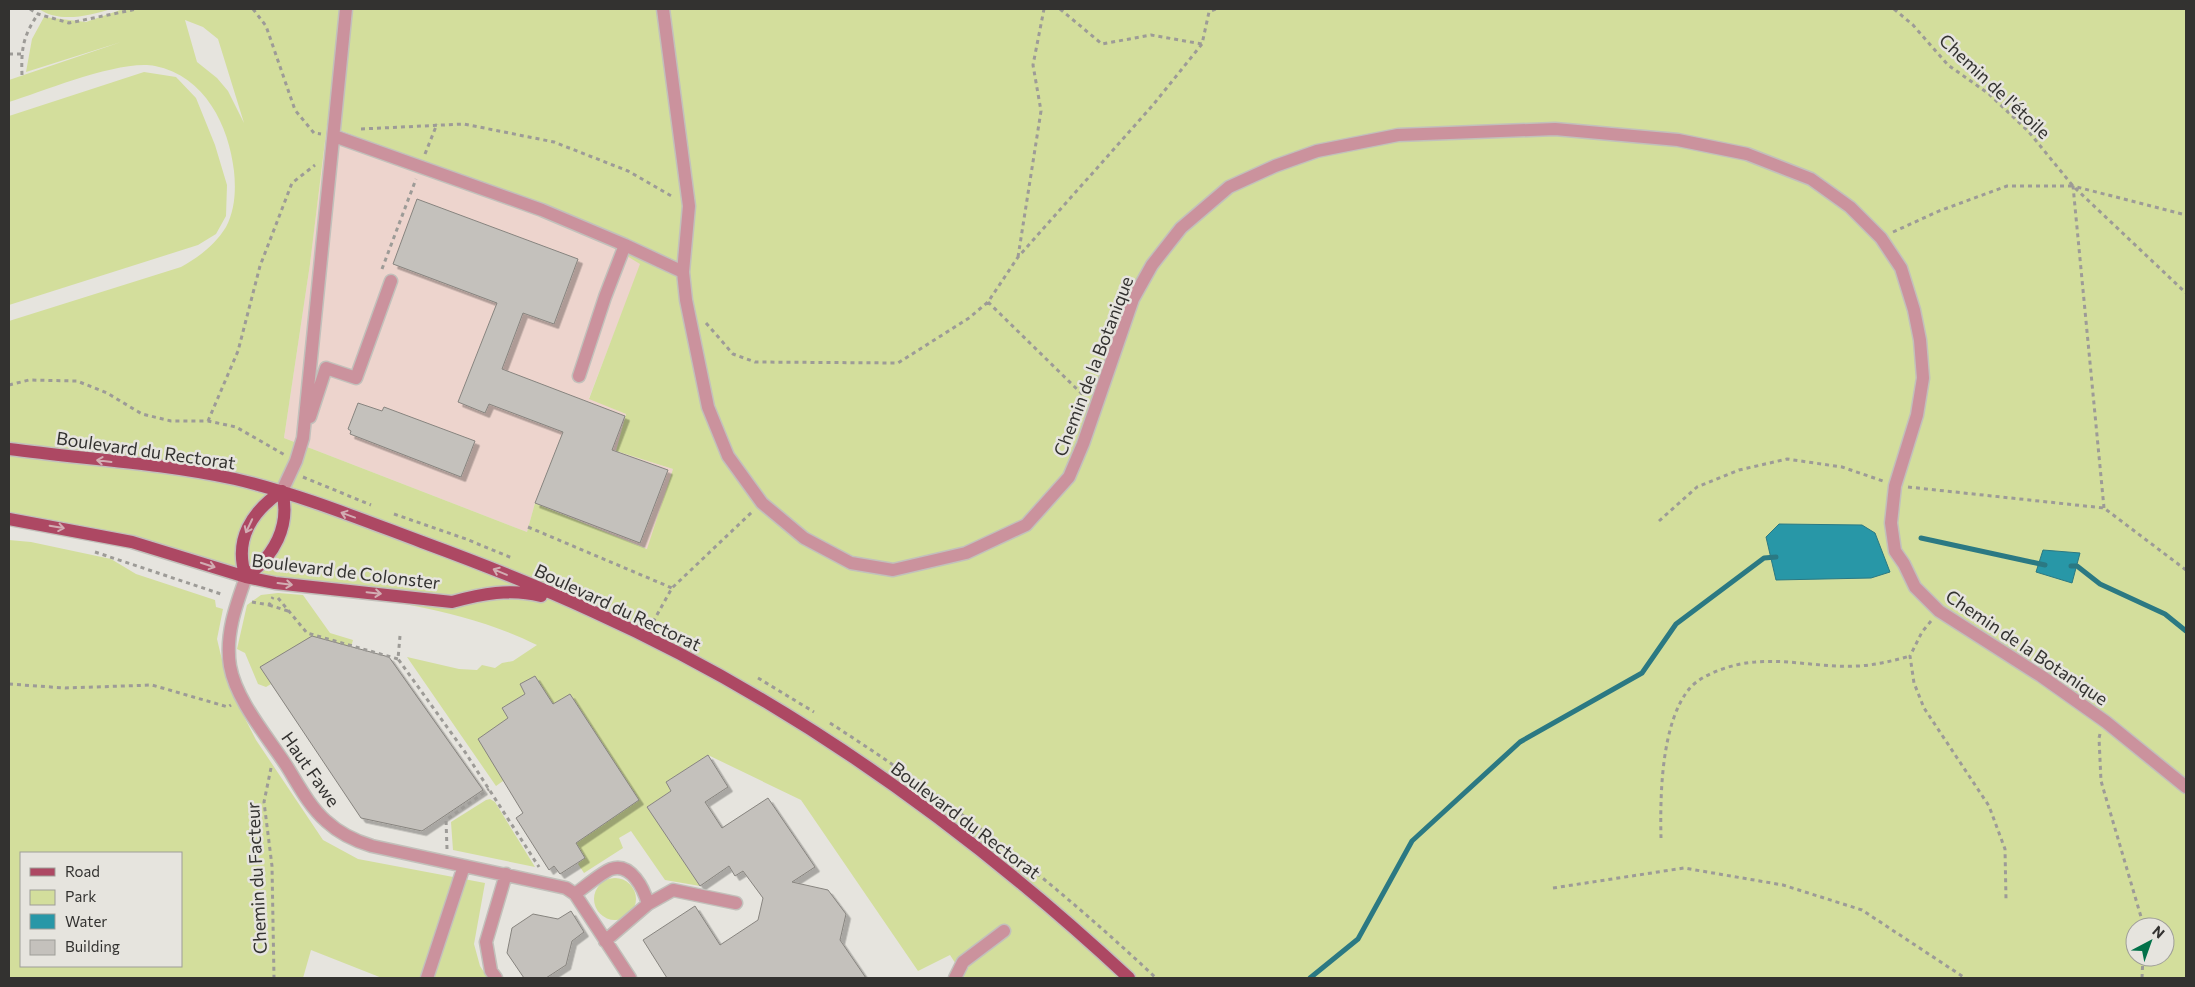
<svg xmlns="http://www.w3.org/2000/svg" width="2195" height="987" viewBox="0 0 2195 987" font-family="Commissioner,sans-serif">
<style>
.education{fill:#edd4cd}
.green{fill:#d3de9c;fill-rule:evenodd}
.water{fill:#2897a7;stroke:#2b7983}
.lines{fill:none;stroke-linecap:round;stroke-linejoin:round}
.stream{stroke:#2b7983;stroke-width:5}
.building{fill:#c4c1bc;stroke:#87847f;filter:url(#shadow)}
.minor-casing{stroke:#c2c0bb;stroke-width:15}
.major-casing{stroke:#c2c0bb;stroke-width:15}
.path{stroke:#9d9b97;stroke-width:3;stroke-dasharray:4 4;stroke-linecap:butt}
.minor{stroke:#cb929d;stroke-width:12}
.major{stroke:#ad4863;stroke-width:12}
.oneway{stroke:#d2adb3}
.labels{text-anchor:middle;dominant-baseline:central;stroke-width:5;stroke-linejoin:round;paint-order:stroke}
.street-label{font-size:18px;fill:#333230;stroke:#e6e4de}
</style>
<defs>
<filter id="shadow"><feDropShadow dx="4.5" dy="4.5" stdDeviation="0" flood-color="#0004"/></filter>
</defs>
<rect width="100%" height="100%" fill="#e6e4de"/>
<!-- education -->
<path class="education" d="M 327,125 L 568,220 L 641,264 L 589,398 L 626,414 L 616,451 L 673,469 L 648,549 L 535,503 L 527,532 L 284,438 L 310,264 Z"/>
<!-- green -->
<path class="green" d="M 39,9 L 111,9 C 89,16 59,23 39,9 Z
M 123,9 L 2186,9 L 2186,978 L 965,978 L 950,955 L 918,971 L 801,800 L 708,755 L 666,782 L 671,791 L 647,807 L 700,886 L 665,880 L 631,831 L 619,838 L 623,848 L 584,873 L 578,864 L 584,856 L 571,846 L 636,796 L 570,694 L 553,704 L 535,676 L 520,684 L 525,694 L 502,708 L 512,725 L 503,781 L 496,786 L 407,657 L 459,669 L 477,670 L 482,665 L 495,668 L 502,663 L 513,661 L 537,645 C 467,610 388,602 311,587 C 210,567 109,542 9,519 L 9,321 L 181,267 C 199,257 215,245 226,227 C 235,210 236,190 234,171 C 229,126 205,76 155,66 C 121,59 44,91 9,102 L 9,80 L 121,42 L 26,72 L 32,39 L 44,17 L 86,22 ZM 185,20 L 203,27 L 218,39 L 244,123 L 228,91 L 217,78 L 197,62 ZM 327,125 L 568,220 L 640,264 L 589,399 L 626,414 L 616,451 L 673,469 L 647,549 L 535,503 L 527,532 L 284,438 L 310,264 ZM 2135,927 L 2165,927 L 2165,957 L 2135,957 Z
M 144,72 L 176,77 L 196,98 L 215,145 L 227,185 L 226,216 L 216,234 L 198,245 L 9,305 L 9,116 Z
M 9,540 L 31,542 L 111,559 L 136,574 L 215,600 L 216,607 L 223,609 L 217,639 L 228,685 L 256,740 L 323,840 L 358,859 L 485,883 L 474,944 L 480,966 L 488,978 L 382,978 L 311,950 L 303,978 L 9,978 ZM 21,853 L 181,853 L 181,966 L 21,966 Z
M 278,593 L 303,595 L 330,633 L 353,640 L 351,647 L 260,667 L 271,684 L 266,687 L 258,684 L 245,653 L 237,649 L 247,605 L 261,595 Z
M 490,799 L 495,802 L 535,867 L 453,850 L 451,822 L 486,800 Z
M594 899a21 21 0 1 1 42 0a21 21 0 1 1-42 0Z"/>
<!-- water -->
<path class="water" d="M 1779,524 L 1862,525 L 1875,533 L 1890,572 L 1871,578 L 1776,580 L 1766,537 Z
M 2043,550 L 2080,553 L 2072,583 L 2036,572 Z"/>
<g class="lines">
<!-- stream -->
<path class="stream" d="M 1921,538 L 2045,565
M 2071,566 L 2077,566 L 2100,584 L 2165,614 L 2186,631
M 1310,978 L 1358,939 L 1412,841 L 1520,742 L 1642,673 L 1676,624 L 1764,558 L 1776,557"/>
</g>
<!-- building -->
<path class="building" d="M 417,199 L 578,259 L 554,324 L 523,313 L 502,369 L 625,416 L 612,450 L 668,470 L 640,543 L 535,503 L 563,432 L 489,404 L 485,413 L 458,402 L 497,303 L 393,264 Z
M 358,403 L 382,411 L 384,407 L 475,441 L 461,477 L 350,434 L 351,431 L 348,429 Z
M 312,636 L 389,657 L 483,790 L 422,831 L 361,818 L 260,667 Z
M 535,676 L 553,704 L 570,694 L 639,800 L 576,843 L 585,858 L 560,874 L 554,866 L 549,870 L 516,818 L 523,813 L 478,739 L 508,718 L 502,708 L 525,694 L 520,684 Z
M 708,755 L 728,787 L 705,802 L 722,828 L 768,798 L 815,867 L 792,882 L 828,890 L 846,914 L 840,940 L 866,978 L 667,978 L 643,940 L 695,906 L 720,945 L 758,920 L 763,898 L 743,871 L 735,876 L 729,866 L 700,886 L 647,807 L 671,791 L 666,782 Z
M 571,911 L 584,932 L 572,941 L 566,965 L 546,978 L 524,978 L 507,953 L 512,928 L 533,914 L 558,919 Z"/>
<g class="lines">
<defs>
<path id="minor" d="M 663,9 L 689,206 L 683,272
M 334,136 L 542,210 L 625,245 L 605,297 L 579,376
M 625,245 L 683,272 L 686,300 L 708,407 L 728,456 L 762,503 L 804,538 L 851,563 L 893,570 L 966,553 L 1026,525 L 1069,477 L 1083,444 L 1133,299 L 1152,265 L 1181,228 L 1229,187 L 1275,166 L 1317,151 L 1398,135 L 1555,129 L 1678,140 L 1747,154 L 1811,179 L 1850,207 L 1881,238 L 1901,268 L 1914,310 L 1920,340 L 1923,378 L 1917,415 L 1895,486 L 1891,523 L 1895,551 L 1904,564 L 1915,587 L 1939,611 L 2041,676 L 2106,722 L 2186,787
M 310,417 L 326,368 L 356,378 L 391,281
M 282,491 L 296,461 L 303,438 L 346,9
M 246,577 C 236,605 225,635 230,666 C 236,700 267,736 286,765 C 298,784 309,806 326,821 C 339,833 355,841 372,846 L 566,888 L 575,894 L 630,978
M 575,894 C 585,887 601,873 611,869 C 631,862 644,889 648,904 L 605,941
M 648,904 L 673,890 L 736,903
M 427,978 L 464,866
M 496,978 L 491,971 L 486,942 L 506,874
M 955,978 L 963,962 L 1004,931"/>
<path id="major" d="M 9,449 C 84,459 161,463 235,479 C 299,494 360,519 422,542 C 479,563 536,585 592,611 C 790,700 971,831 1129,978
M 9,519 L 132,542 L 246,577 L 275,583 L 452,602 C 481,594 511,588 541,596
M 246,577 C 233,540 252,511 282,491
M 246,577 C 274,556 291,526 282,491"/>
</defs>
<!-- minor casing -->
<use href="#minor" class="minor-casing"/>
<!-- major casing -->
<use href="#major" class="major-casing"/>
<!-- path -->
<path class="path" d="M 30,9 L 38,14 L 69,23 L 137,9
M 253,9 L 266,26 L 295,110 L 314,133 L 321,134
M 1060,9 L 1102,44 L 1151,35 L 1202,44
M 1894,9 L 1913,25 L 1948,65 L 1989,94 L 2028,131 L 2073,186 L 2186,293
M 9,54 L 21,54
M 22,75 C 21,49 23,36 38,14
M 361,129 L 464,124 L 554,142 L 628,171 L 673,197
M 425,154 L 437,124
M 1893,232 L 1939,211 L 2007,186 L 2073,186
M 1018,257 L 1041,111 L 1033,65 L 1044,9
M 382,269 L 416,179
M 988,302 L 1084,396
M 706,323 L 733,354 L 755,362 L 898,363 L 969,318 L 988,302 L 1018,257 L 1153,105 L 1202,44 L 1209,12 L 1216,9
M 9,385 L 29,380 L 77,381 L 107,393 L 142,414 L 171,421 L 208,421 L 236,427 L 285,455
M 208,421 L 238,351 L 260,266 L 292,183 L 315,165
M 303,477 L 371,505
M 1908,487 L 2104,508 L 2186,570
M 2104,508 L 2073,186 L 2186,215
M 394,514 L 466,539 L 512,558
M 1659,521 L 1697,487 L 1739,470 L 1787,459 L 1842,467 L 1883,481
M 528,527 L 672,588
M 95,552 L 224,595
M 278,598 L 307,633 L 398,659
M 252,602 L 269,605 L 273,597
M 269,605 L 288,611
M 1931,621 L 1922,632 L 1910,656 L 1914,683 L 1924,708 L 1989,806 L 2005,849 L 2006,899
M 653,622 L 672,588 L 752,512
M 400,636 L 398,659 L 465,752 L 539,867
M 758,678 L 814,712
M 9,684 L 65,688 L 152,685 L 228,707 L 231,705
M 830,723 C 947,798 1055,883 1156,978
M 2100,734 L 2099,738 L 2101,781 L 2144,927
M 271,768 L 264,802 L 272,866 L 274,978
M 1661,838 C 1660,796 1661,722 1690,688 C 1703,673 1736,663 1755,662 C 1789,659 1824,668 1858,666 C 1876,665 1892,661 1910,656
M 447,849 L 446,820 L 489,789
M 1553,888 L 1684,868 L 1783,885 L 1862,910 L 1965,978
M 2142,978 L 2143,957"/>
<!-- minor -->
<use href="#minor" class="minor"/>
<!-- major -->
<use href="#major" class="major"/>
</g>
<!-- one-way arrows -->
<defs><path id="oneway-shaft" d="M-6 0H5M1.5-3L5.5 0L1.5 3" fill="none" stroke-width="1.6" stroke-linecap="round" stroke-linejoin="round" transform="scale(1.25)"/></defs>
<g class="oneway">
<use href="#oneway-shaft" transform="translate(104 461) rotate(-173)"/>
<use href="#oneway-shaft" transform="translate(348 515) rotate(-160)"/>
<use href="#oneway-shaft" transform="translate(249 526) rotate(115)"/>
<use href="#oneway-shaft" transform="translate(57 527) rotate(10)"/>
<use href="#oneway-shaft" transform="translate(208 565) rotate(18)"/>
<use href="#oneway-shaft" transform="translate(500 572) rotate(-157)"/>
<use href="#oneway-shaft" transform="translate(285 584) rotate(7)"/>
<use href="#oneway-shaft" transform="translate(374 593) rotate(6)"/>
</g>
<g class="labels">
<!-- street labels -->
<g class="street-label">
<text transform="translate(1995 86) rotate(43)">Chemin de l'étoile</text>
<text transform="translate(1093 366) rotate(-69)">Chemin de la Botanique</text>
<text transform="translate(146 450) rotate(8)">Boulevard du Rectorat</text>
<text transform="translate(346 571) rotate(7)">Boulevard de Colonster</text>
<text transform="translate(618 607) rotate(25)">Boulevard du Rectorat</text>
<text transform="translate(2027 647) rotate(34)">Chemin de la Botanique</text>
<text transform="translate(311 769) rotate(55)">Haut Fawe</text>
<text transform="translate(966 820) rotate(37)">Boulevard du Rectorat</text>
<text transform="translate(256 878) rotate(-93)">Chemin du Facteur</text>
</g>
</g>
<!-- border -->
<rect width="2195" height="987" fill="none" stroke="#333230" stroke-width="20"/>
<!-- legend -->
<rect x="20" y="852" width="162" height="115" fill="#e6e4de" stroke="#9e9d98"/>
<rect x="30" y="868" width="25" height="8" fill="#ad4863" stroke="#9e9d98"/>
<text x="65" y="877" font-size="15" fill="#333230">Road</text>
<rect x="30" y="890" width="25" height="15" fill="#d3de9c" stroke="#9e9d98"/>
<text x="65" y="902" font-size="15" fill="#333230">Park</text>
<rect x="30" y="914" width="25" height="15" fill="#2897a7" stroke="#9e9d98"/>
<text x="65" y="927" font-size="15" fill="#333230">Water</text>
<rect x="30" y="940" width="25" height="15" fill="#c4c1bc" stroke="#9e9d98"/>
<text x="65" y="952" font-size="15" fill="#333230">Building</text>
<!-- north arrow -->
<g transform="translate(2150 942) rotate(41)"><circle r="24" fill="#e6e4de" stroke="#9e9d98"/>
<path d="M0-4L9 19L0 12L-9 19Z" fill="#027149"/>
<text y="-8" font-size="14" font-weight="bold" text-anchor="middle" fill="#333230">N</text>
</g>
</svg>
